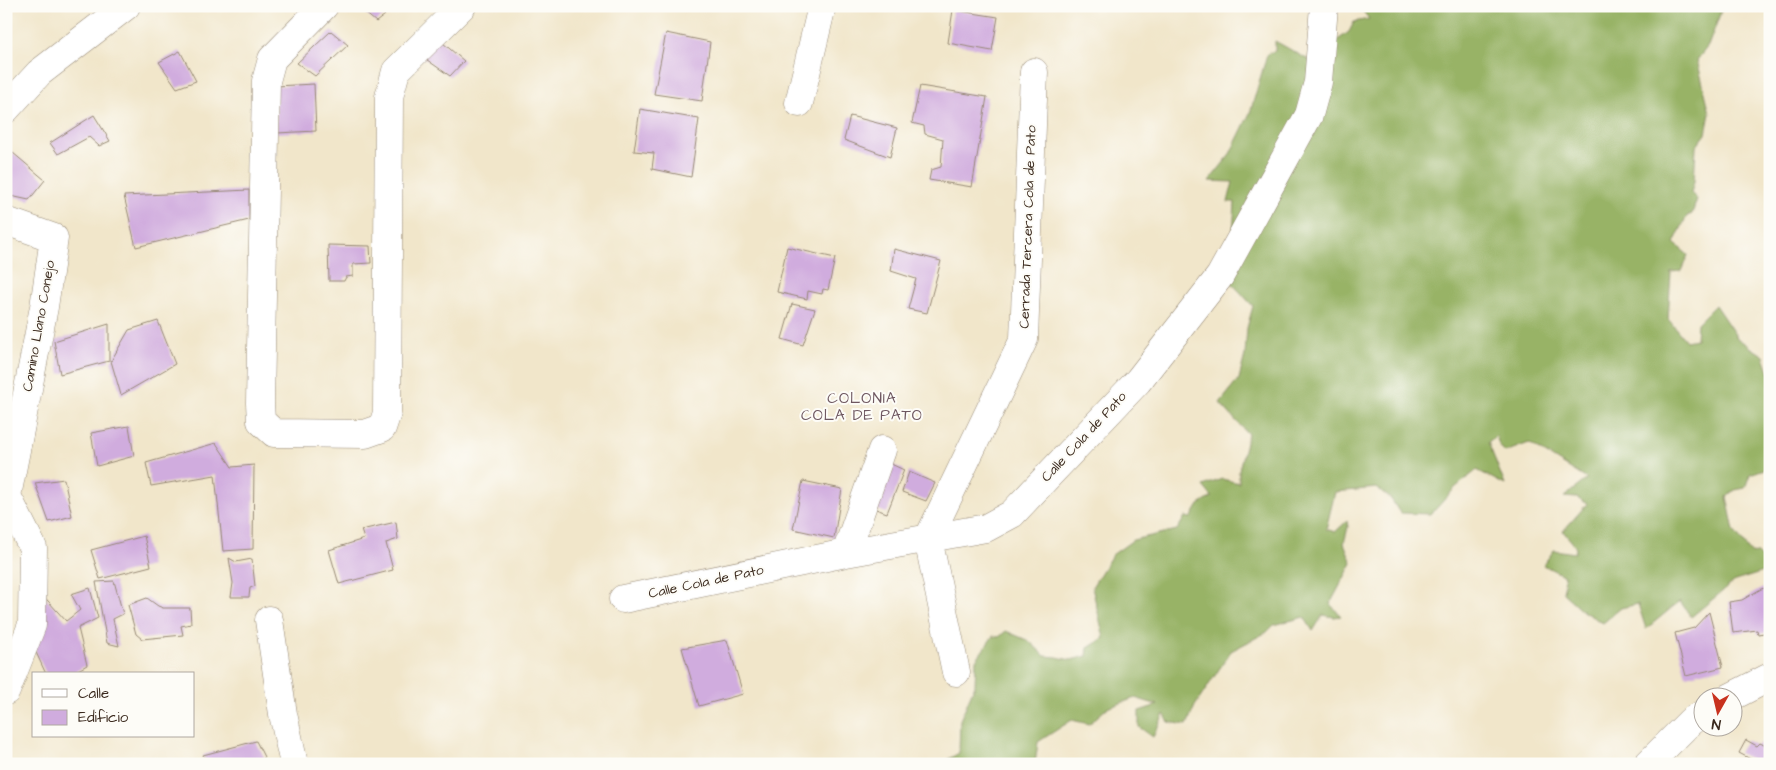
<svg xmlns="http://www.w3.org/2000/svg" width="1776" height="770" viewBox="0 0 1776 770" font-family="'Architects Daughter',sans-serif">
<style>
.forest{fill:#98b366;stroke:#6a6e42}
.building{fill:#d0acde}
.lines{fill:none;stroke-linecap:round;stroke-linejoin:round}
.street-casing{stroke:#968874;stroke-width:29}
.street{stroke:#fff;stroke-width:28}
.labels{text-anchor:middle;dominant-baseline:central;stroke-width:4;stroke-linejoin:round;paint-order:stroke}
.street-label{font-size:14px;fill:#3b2a1e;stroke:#fdfcf7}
.neighbourhood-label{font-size:15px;letter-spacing:1px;fill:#6f5861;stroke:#fdfcf7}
</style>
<rect width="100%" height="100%" fill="#fdfcf7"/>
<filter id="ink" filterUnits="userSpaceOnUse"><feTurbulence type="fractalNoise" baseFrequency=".02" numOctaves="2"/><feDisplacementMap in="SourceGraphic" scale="10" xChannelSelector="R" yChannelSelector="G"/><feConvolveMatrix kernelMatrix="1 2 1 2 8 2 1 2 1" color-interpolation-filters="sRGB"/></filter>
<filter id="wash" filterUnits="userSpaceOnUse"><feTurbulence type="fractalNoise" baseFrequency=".0096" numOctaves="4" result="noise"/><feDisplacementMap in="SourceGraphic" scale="20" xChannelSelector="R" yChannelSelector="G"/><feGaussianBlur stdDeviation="1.12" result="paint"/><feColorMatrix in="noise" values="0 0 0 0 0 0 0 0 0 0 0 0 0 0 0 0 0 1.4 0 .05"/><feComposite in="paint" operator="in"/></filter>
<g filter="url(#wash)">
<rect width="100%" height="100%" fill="#f1e6ca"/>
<!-- forest -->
<path class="forest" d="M 1359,6 L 1723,6 L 1708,46 L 1697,60 L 1710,113 L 1706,134 L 1696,147 L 1694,181 L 1691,193 L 1697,199 L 1692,214 L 1687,216 L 1674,243 L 1688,255 L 1681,271 L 1671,272 L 1668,319 L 1686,341 L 1696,339 L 1697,323 L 1715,305 L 1738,339 L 1764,356 L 1770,374 L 1770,467 L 1750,474 L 1745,488 L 1735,490 L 1727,497 L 1734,531 L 1751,553 L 1757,554 L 1770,567 L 1770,570 L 1735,581 L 1691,617 L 1680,601 L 1646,629 L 1638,604 L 1621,608 L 1603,623 L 1584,612 L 1563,593 L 1565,576 L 1543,565 L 1554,550 L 1575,553 L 1576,547 L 1563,531 L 1587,504 L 1577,498 L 1564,497 L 1587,479 L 1529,443 L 1505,452 L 1499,445 L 1496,436 L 1488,442 L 1505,485 L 1477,470 L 1456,487 L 1431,514 L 1400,513 L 1391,499 L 1377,488 L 1335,492 L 1326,529 L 1335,532 L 1347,521 L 1348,527 L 1344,543 L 1352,563 L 1330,604 L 1341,616 L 1334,617 L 1323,615 L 1313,631 L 1304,617 L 1274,625 L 1267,632 L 1231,651 L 1195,706 L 1187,725 L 1169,722 L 1164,714 L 1153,737 L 1139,727 L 1139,711 L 1158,705 L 1135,698 L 1107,708 L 1089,724 L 1072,720 L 1038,742 L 1035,764 L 950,764 L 947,760 L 959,753 L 960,720 L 975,685 L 976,660 L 993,636 L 999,637 L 1006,631 L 1029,641 L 1045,656 L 1057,657 L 1071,660 L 1087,656 L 1088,648 L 1104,638 L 1092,587 L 1112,555 L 1133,540 L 1177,530 L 1185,517 L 1191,518 L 1199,505 L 1212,497 L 1203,486 L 1222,479 L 1239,483 L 1239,470 L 1248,434 L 1220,403 L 1239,379 L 1245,355 L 1247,328 L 1253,306 L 1230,281 L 1235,202 L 1228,202 L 1233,182 L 1209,181 L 1229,156 L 1250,113 L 1267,55 L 1275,50 L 1275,41 L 1309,60 L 1349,32 L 1354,22 L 1369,19 Z"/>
<g id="blocks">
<!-- building -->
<path class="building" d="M 357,6 L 377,6 L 385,15 L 376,22 Z
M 953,10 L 998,17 L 992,51 L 948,43 Z
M 331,31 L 348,45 L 315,76 L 297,63 Z
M 666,33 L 710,42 L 702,101 L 654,94 Z
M 436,37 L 464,61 L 450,76 L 420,55 Z
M 180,51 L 196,81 L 177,88 L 159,62 Z
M 314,84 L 316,131 L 277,133 L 275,86 Z
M 920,86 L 987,97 L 972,187 L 929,180 L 931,170 L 941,167 L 943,139 L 925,134 L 924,126 L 912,123 Z
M 640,109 L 699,119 L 691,177 L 652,169 L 654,153 L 634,151 Z
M 94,115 L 110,141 L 99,146 L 89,137 L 58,154 L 50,143 Z
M 850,116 L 897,128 L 890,157 L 844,140 Z
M 6,147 L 45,180 L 29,200 L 6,195 Z
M 249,190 L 249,220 L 136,247 L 124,196 Z
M 328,245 L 370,246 L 371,263 L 353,264 L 353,276 L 346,277 L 344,281 L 329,281 Z
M 787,247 L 835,258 L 828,290 L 823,289 L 822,294 L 808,291 L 807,299 L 777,292 Z
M 894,249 L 941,261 L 927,313 L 908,309 L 916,279 L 891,271 Z
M 792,304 L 815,309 L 803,345 L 782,339 Z
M 158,321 L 175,364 L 121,395 L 111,361 L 129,330 Z
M 109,324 L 109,361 L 60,374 L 54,341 Z
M 129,426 L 134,456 L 97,466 L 91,433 Z
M 216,443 L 232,467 L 254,465 L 253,549 L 223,551 L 215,475 L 151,486 L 146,463 Z
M 889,463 L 904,470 L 887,513 L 873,508 Z
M 909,472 L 935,483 L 926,501 L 902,492 Z
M 64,479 L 72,516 L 49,522 L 35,483 Z
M 803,481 L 842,489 L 834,538 L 793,529 Z
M 396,522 L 398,539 L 386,543 L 393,570 L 339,584 L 329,550 L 364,539 L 361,530 Z
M 144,536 L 151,566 L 100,579 L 91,550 Z
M 229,558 L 236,562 L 252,559 L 255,586 L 250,588 L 249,597 L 231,597 L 233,583 Z
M 114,581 L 123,614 L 113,619 L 119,646 L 107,643 L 96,582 Z
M 1770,587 L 1770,632 L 1758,634 L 1757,630 L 1733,633 L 1729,602 L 1742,600 L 1761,589 Z
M 90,588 L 98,618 L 78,628 L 87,665 L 71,674 L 46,674 L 34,648 L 40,592 L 66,621 L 80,610 L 71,594 Z
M 147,598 L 158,606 L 163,608 L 190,608 L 191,624 L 181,626 L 183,635 L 142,639 L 136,634 L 128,605 Z
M 1709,612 L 1723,667 L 1686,676 L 1675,633 L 1694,628 Z
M 727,640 L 743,694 L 699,706 L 682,648 Z
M 1746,740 L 1757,746 L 1760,743 L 1770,748 L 1770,764 L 1760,764 L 1739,753 Z
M 256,741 L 265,759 L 245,764 L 207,764 L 203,755 Z
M 344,759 L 369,763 L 369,764 L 340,764 Z"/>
</g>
</g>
<g filter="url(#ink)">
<use href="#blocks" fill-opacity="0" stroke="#968874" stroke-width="1"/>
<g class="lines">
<defs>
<path id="street" d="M 324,6 L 272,59 L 266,81 L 260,403 L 261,421 L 274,433 L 365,434 L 382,428 L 387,413 L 389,97 L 396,71 L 462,6
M 799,103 L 822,6
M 6,109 L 39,73 L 126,6
M 6,221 L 54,238 L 44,307 L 7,496 L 33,548 L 32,625 L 6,691
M 846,553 L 882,450
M 623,599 L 846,553 L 986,528 L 1012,514 L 1138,381 L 1220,276 L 1309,115 L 1318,82 L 1324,6
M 269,620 L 283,714 L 294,764
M 956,672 L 928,539 L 1024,339 L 1034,72
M 1729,698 L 1770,677
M 1648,764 L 1691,721 L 1704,713"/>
</defs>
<!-- street casing -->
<use href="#street" class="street-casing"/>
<!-- street -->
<use href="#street" class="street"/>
</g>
</g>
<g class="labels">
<!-- street labels -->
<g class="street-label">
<text transform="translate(1028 227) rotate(-88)">Cerrada Tercera Cola de Pato</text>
<text transform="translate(39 326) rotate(-80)">Camino Llano Conejo</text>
<text transform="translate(1084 437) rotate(-47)">Calle Cola de Pato</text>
<text transform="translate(706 582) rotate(-12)">Calle Cola de Pato</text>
</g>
<!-- neighbourhood labels -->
<g class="neighbourhood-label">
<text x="862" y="398">COLONIA<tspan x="862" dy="17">COLA DE PATO</tspan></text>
</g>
</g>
<!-- margin -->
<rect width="1776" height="770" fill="none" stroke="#fdfcf7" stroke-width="25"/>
<!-- legend -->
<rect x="32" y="672" width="162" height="65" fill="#fdfcf7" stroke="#afa8a0"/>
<rect x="42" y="689" width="25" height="8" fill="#ffffff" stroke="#afa8a0"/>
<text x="78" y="698" font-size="15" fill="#3b2a1e">Calle</text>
<rect x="42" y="710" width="25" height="15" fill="#d0acde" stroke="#afa8a0"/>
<text x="78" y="722" font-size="15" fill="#3b2a1e">Edificio</text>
<!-- north arrow -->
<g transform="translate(1718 712) rotate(188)"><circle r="24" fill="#fdfcf7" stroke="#afa8a0"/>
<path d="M0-4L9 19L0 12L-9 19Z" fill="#c8321e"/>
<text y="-8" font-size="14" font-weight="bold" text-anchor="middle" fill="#3b2a1e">N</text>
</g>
</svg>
